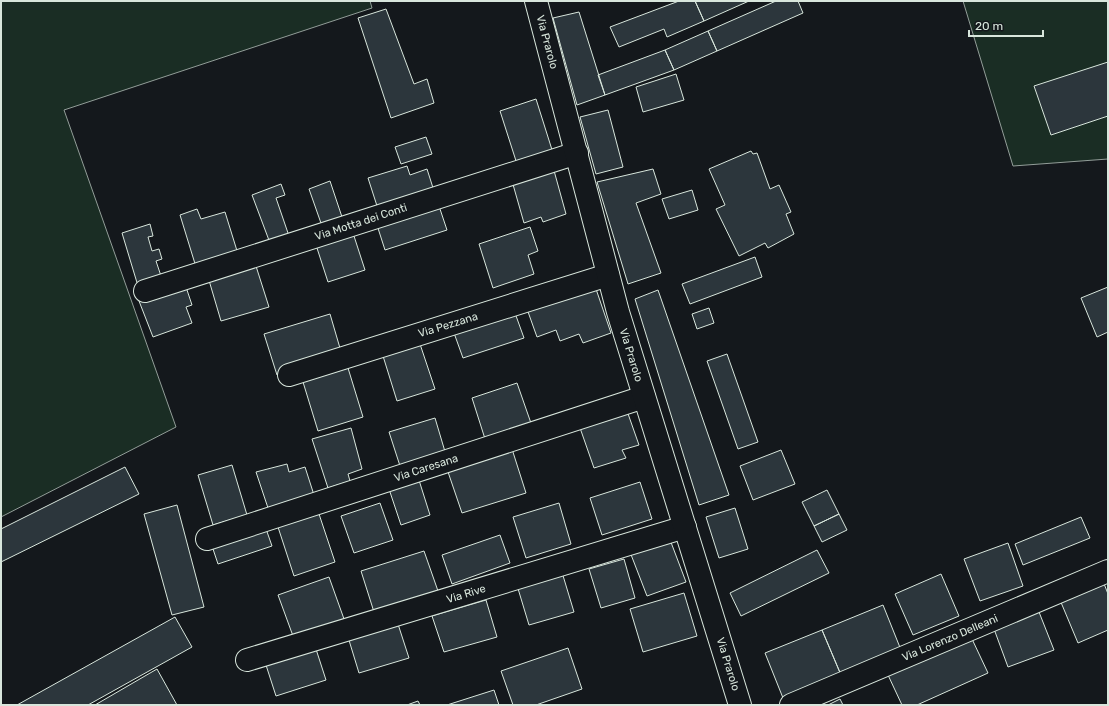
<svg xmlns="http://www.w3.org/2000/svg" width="1109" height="706" viewBox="0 0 1109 706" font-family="Rubik,sans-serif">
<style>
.green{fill:#1a2d24;stroke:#939e99}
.building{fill:#2c363c;stroke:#d8e6dc}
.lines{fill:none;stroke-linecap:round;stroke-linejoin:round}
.minor-casing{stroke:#d8e6dc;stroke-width:24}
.tertiary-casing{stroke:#d8e6dc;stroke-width:24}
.minor{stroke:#14181c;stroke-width:22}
.tertiary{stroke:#14181c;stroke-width:22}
.labels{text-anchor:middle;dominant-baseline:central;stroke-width:3;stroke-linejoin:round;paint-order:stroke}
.street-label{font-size:11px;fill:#d8e6dc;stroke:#14181c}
</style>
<rect width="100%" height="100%" fill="#14181c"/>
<!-- green -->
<path class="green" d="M 1,1 L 370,1 L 372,8 L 64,110 L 176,427 L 1,517 Z
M 963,1 L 1108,1 L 1108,159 L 1013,166 Z"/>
<!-- building -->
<path class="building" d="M 679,1 L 695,1 L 704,21 L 667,37 L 664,29 L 619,47 L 610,27 Z
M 695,1 L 749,1 L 704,21 Z
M 776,1 L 798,1 L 803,13 L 717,51 L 708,31 Z
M 386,9 L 414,84 L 427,79 L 434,103 L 391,118 L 358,18 Z
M 579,12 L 605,95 L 577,105 L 553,18 Z
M 708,31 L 717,51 L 674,70 L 665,50 Z
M 665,50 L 674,70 L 605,95 L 598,75 Z
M 1108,62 L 1108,116 L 1051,135 L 1034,86 Z
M 676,74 L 684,100 L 643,112 L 636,87 Z
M 536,99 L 553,153 L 517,164 L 500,111 Z
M 608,110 L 623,167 L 596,174 L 580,117 Z
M 426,137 L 432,154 L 401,164 L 395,147 Z
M 751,151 L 753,154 L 757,153 L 770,189 L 779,185 L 791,212 L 786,214 L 794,234 L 768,248 L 765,243 L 739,256 L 716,209 L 725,205 L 709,169 Z
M 407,166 L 410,175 L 427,169 L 434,191 L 378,209 L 368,178 Z
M 553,167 L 566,214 L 543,222 L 541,217 L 524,223 L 512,181 Z
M 653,169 L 661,194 L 636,203 L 661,273 L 628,284 L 597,182 Z
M 330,181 L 343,220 L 322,226 L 309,189 Z
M 281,184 L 285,195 L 276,198 L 289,236 L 270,243 L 252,195 Z
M 692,190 L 698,210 L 669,219 L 662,199 Z
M 438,203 L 447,230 L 385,250 L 376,222 Z
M 197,209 L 201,219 L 225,212 L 238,254 L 196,267 L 180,215 Z
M 150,224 L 153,236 L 148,237 L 152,251 L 159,249 L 162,259 L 156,261 L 162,279 L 138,286 L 122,233 Z
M 530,227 L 538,251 L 528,255 L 534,274 L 493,288 L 479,244 Z
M 353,233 L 365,270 L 328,282 L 316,245 Z
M 755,257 L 762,277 L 690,304 L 682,284 Z
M 255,263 L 269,307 L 221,321 L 208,277 Z
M 185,284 L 192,305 L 186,307 L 192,323 L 153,337 L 139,301 Z
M 595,286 L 611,333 L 583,343 L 579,334 L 560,341 L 556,330 L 537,337 L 527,309 Z
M 1108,287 L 1108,332 L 1097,337 L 1081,298 Z
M 658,290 L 729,495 L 699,505 L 635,299 Z
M 709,308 L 714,323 L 697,329 L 692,314 Z
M 515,313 L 524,338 L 463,358 L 454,333 Z
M 330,314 L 342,355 L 277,375 L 264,334 Z
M 420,344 L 435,389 L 397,401 L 383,356 Z
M 727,354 L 758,442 L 738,449 L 707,361 Z
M 348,368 L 363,417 L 318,431 L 303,382 Z
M 517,383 L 532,426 L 486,442 L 472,398 Z
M 626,408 L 639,445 L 622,450 L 626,458 L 594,468 L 579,425 Z
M 435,418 L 446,455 L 401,469 L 389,432 Z
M 351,428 L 362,469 L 348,474 L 350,481 L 328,488 L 312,439 Z
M 512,449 L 526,493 L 462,513 L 447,469 Z
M 781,450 L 795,484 L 753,500 L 740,466 Z
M 287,464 L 289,472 L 305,467 L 314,495 L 269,511 L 256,472 Z
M 232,465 L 247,515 L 213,525 L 198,475 Z
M 125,467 L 139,494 L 1,562 L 1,529 Z
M 418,477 L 430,515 L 401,525 L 388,486 Z
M 640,482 L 652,519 L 602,535 L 590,498 Z
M 827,490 L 839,514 L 814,526 L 802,502 Z
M 380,503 L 393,540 L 354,553 L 341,516 Z
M 559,503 L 571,544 L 526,558 L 513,517 Z
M 177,505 L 204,607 L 172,615 L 144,514 Z
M 317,508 L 335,562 L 294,576 L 276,521 Z
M 735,508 L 748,549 L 719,558 L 706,517 Z
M 839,514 L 847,530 L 822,542 L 814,526 Z
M 1081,517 L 1090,538 L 1023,565 L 1015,544 Z
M 265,526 L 272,546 L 218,564 L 211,543 Z
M 500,535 L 510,563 L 452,584 L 442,555 Z
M 669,537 L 686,582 L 647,596 L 630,552 Z
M 1008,543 L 1023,586 L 980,601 L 964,559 Z
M 817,550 L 829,573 L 741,616 L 730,593 Z
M 424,551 L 438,591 L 374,612 L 361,571 Z
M 624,559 L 635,598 L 601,608 L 589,569 Z
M 561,569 L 574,612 L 529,625 L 516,582 Z
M 941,574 L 959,616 L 913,635 L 895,594 Z
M 329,577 L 344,619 L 293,636 L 278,595 Z
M 1103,581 L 1108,594 L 1108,630 L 1078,643 L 1060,600 Z
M 684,593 L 697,636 L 643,652 L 630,609 Z
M 486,600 L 497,637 L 444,652 L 432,616 Z
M 883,605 L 901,650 L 841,675 L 822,630 Z
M 1039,612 L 1054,650 L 1008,667 L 994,629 Z
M 175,617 L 192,647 L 88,705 L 17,705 Z
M 397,621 L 409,658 L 359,673 L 348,637 Z
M 822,630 L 841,675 L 783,698 L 765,653 Z
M 972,639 L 988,673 L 917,705 L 902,705 L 888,675 Z
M 315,646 L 326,680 L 276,696 L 265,662 Z
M 568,648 L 582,689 L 536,705 L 513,705 L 501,671 Z
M 157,669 L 177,705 L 95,705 Z
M 494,690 L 499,705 L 447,705 Z
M 840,699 L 843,705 L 828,705 Z
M 418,701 L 420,705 L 407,705 Z"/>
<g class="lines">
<defs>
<path id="minor" d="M 145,291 L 577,153
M 289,375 L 608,275
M 207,539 L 644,397
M 247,660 L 685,527
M 791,705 L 1108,571"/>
<path id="tertiary" d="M 536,1 L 618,312 L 740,705"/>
</defs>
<!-- minor casing -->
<use href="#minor" class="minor-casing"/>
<!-- tertiary casing -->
<use href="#tertiary" class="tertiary-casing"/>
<!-- minor -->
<use href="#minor" class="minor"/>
<!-- tertiary -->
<use href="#tertiary" class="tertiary"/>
</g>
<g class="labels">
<!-- street labels -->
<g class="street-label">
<text transform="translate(547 42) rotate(75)">Via Prarolo</text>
<text transform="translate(361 222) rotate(-18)">Via Motta dei Conti</text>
<text transform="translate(448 325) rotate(-17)">Via Pezzana</text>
<text transform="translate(631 355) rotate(73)">Via Prarolo</text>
<text transform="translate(426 468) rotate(-18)">Via Caresana</text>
<text transform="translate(466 594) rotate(-17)">Via Rive</text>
<text transform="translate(950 638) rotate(-23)">Via Lorenzo Delleani</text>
<text transform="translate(728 664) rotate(73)">Via Prarolo</text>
</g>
</g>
<!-- border -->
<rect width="1109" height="706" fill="none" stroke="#d8e6dc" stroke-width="4"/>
<!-- scale -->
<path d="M969 30v6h74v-6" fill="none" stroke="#d8e6dc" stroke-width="2"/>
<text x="975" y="30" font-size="12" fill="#d8e6dc" stroke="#14181c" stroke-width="3" paint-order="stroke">20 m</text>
</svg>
